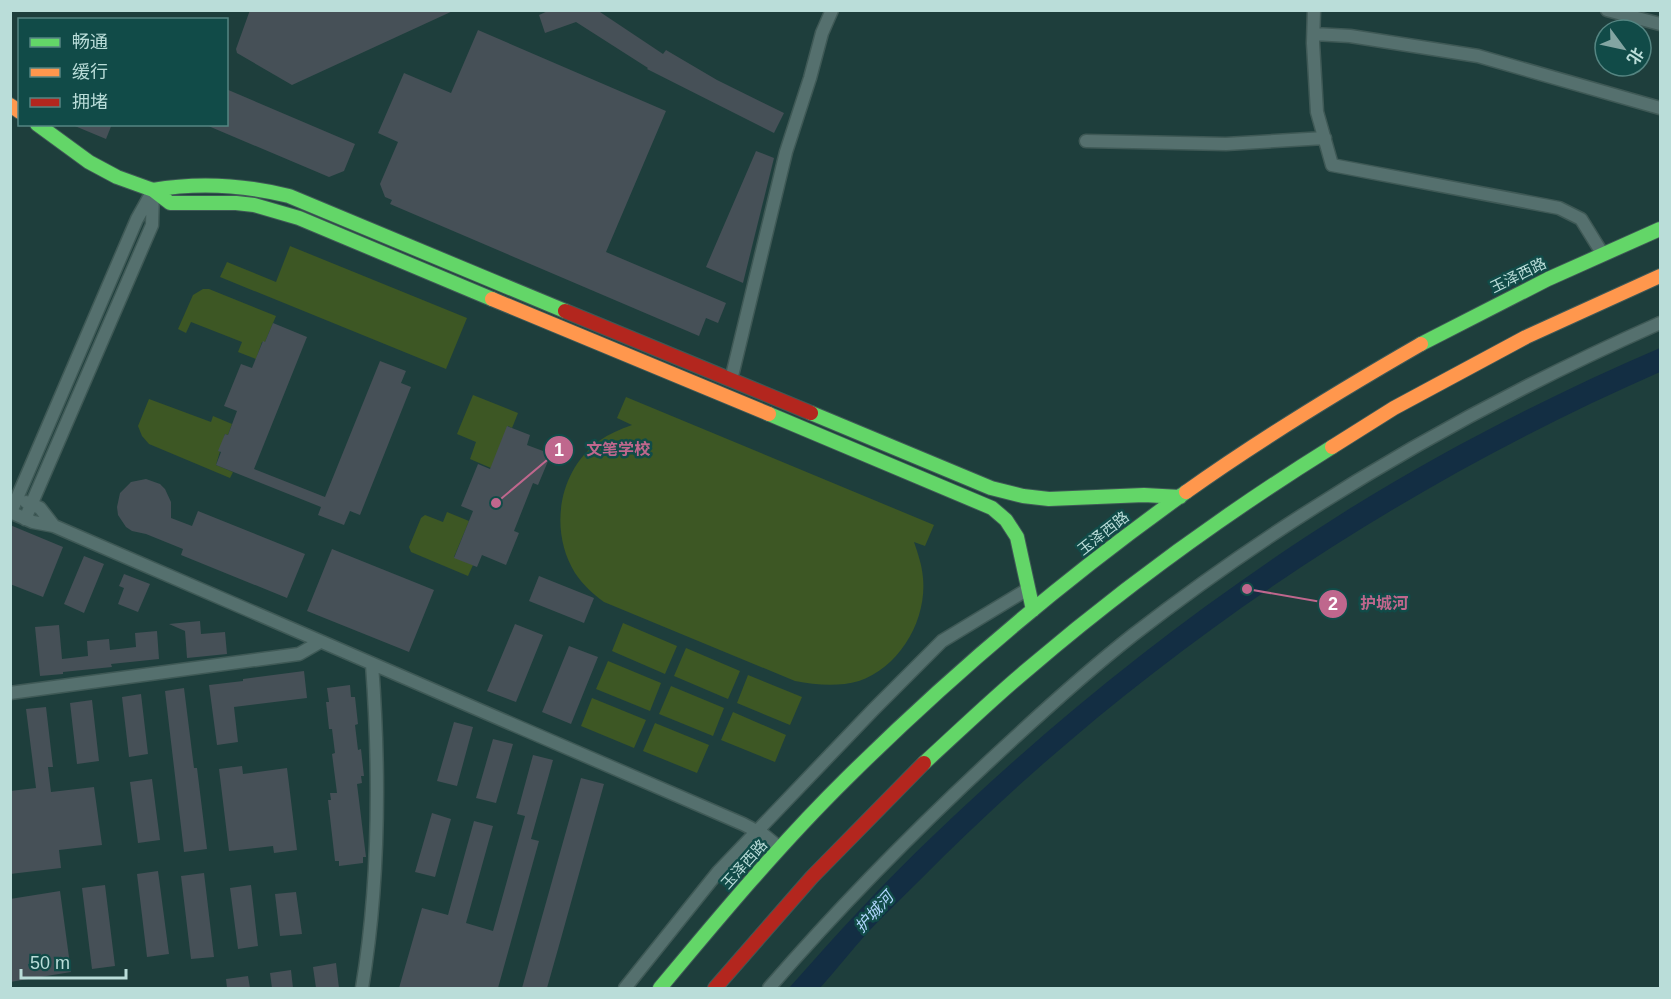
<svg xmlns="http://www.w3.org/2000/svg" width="1671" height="999" viewBox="0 0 1671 999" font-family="Arial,'Noto Sans SC',sans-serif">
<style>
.green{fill:#3d5724}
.water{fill:#132e43}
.building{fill:#465057}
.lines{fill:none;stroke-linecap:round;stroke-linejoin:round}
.street-casing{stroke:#3f5956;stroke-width:15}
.fast-casing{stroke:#3f5956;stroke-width:16}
.slow-casing{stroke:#3f5956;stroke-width:16}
.jam-casing{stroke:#3f5956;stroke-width:16}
.street{stroke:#55706e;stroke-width:12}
.fast{stroke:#63d668;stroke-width:14}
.slow{stroke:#ff974d;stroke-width:14}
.jam{stroke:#b3261e;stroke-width:14}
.labels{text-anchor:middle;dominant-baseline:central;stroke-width:5;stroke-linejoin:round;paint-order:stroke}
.street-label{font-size:15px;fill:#baddd9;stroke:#114b48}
.water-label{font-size:16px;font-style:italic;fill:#b0d6fd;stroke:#114b48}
.leader{fill:none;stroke:#bf678d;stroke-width:2}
.callout-dot{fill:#bf678d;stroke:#114b48;stroke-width:2}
.mark-label{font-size:18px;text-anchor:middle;font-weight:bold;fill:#fff}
.callout-label{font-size:16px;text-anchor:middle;font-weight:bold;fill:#bf678d;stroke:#114b48;stroke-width:5;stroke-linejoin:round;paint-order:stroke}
</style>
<rect width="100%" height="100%" fill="#1e3e3c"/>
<!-- green -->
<path class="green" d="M 290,246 L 467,318 L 446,369 L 220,277 L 227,262 L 276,282 Z
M 203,289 L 209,289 L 276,316 L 265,342 L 262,342 L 256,359 L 238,352 L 242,342 L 191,322 L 186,333 L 178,329 L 193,295 Z
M 473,395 L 518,413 L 512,428 L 508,426 L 491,468 L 470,459 L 476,442 L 457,434 Z
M 626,397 L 934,525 L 925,546 L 914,542 C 918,554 922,565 923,578 C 927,620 900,667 859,681 C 838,687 816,685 795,681 L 604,602 C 593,594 583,585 575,573 C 549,531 558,471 599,441 C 609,434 620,429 632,425 L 617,418 Z
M 149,399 L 211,422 L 213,416 L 232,424 L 228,435 L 225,434 L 216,465 L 233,472 L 230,478 L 149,444 L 142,436 L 138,426 Z
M 447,512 L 469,521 L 454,557 L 473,565 L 468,576 L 411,552 L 409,547 L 421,518 L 425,515 L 443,522 Z
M 623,623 L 677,646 L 665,674 L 612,651 Z
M 686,648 L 740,671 L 728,699 L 674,676 Z
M 608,661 L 661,683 L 650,711 L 596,689 Z
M 748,675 L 802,697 L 790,725 L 737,703 Z
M 671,686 L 724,708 L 713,736 L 659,714 Z
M 592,698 L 646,720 L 634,748 L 581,726 Z
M 733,712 L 786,735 L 775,762 L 721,740 Z
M 655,723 L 709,745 L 697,773 L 643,751 Z"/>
<!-- water -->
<path class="water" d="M 1660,348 L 1660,372 C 1384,493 1132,665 920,880 C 903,897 885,914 868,932 C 852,950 836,970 820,988 L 789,988 C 836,935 884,882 936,833 C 1062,712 1201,602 1349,509 C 1449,447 1553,394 1660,348 Z"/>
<!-- building -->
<path class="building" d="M 250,10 L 455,10 L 292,85 L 237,53 L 236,49 Z
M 550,10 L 597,10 L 663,54 L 666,50 L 717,80 L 784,113 L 774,133 L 647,69 L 648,68 L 576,22 L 545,33 L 539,15 Z
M 478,30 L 666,111 L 606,252 L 726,303 L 718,323 L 706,318 L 699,336 L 390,204 L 392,200 L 385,197 L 380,184 L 398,142 L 378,133 L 404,73 L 451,93 Z
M 226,89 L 355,144 L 344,171 L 329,177 L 206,125 L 226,124 Z
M 70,124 L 112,124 L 106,139 Z
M 756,151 L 774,158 L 743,283 L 706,267 Z
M 273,323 L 307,337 L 254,469 L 325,497 L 380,361 L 406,371 L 401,383 L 411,387 L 360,515 L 350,511 L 344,525 L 318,515 L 321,507 L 216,465 L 221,452 L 218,451 L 225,434 L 228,435 L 237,411 L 224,406 L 241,364 L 252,368 L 263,341 L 265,342 Z
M 507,426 L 530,435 L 527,445 L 551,454 L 538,485 L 533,483 L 514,531 L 519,533 L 506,565 L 482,555 L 477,567 L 454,558 L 473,511 L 461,506 L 478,464 L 490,469 Z
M 146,479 L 160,484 L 165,489 L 171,502 L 171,518 L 192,526 L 198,511 L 305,554 L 287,598 L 181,555 L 183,549 L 146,534 L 132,531 L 126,527 L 118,515 L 117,507 L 120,493 L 131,482 Z
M 10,525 L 63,547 L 43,597 L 10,584 Z
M 332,549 L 434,590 L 409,652 L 307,611 Z
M 84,556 L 104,564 L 84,613 L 64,604 Z
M 124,574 L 150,584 L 138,612 L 118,604 L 124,588 L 119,586 Z
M 539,576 L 594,598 L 584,623 L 529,601 Z
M 200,621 L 201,634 L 225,632 L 227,654 L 187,658 L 185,631 L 169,624 Z
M 515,624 L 543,635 L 516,702 L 487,691 Z
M 59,625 L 62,659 L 88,656 L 87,641 L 109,639 L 110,650 L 136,647 L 135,633 L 157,631 L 159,659 L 111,664 L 112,667 L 63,672 L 63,674 L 40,676 L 35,627 Z
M 569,646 L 598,657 L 571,724 L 542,712 Z
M 304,671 L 307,698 L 234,707 L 238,742 L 217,745 L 209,685 L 243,681 L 243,679 Z
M 350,685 L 351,697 L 355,697 L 358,724 L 355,725 L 358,750 L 361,749 L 364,776 L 361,776 L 362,783 L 357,784 L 366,857 L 363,857 L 363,863 L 339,866 L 339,861 L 335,861 L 328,800 L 331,800 L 330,793 L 337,793 L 332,754 L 335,753 L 332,729 L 329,729 L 326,702 L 329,702 L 327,688 Z
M 184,688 L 194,768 L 197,768 L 207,849 L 184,852 L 165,691 Z
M 141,694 L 148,754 L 129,757 L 122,697 Z
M 92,700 L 99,761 L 77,764 L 70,703 Z
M 46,707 L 53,767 L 48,767 L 51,792 L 94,787 L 102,845 L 59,850 L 61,868 L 10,874 L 10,791 L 36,788 L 26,709 Z
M 454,722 L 473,727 L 457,786 L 437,781 Z
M 493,739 L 513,744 L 496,803 L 476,798 Z
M 533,755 L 553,760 L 531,839 L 539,841 L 498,988 L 399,988 L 422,908 L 448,915 L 474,821 L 493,826 L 466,923 L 493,931 L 525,816 L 517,814 Z
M 242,766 L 243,774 L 287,768 L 297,850 L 274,853 L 273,846 L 229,851 L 219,769 Z
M 581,778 L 604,784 L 560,942 L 547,988 L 522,988 Z
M 152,779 L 160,840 L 138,843 L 130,782 Z
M 432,813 L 451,819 L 435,877 L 415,872 Z
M 158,871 L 169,954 L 147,957 L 137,874 Z
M 204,873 L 214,957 L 191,959 L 181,876 Z
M 105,885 L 115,966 L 92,969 L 82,888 Z
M 251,885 L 258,946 L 238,949 L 230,888 Z
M 60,891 L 71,972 L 10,982 L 10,899 Z
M 296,892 L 302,934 L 280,936 L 275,894 Z
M 336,963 L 339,988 L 316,988 L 313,967 Z
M 291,970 L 293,988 L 272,988 L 270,973 Z
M 248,976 L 250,988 L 227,988 L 226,979 Z"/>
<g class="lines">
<defs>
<path id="street" d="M 1314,10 L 1313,43 L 1317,112 L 1332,165 L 1559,208 L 1581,219 L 1602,253
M 1607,10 L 1660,24
M 1314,34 L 1350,36 L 1478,56 L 1660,108
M 1086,141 L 1226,144 L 1325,138
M 731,380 L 786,152 L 810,78 L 822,33 L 832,10
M 26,502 L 40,508 L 54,526
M 10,512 L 33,522 L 54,526 L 743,824 L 764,835 L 780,848
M 11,512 L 137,219 L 151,194
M 25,519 L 152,225 L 153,190
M 10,693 L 299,654 L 320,642
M 362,988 C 380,881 380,773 372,664
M 625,988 L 718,872 L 873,710 L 942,641 L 1028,589
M 769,988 C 840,906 917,828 997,754 C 1041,713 1086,672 1133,635 C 1295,509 1473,406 1660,323"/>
<path id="fast" d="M 37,124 L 89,162 L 117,177 L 153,190 L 170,203 L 236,203 L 254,205 L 299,218 L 492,299
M 153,190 C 199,182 244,185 289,196 L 565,311
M 1421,344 L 1548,279 L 1660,229
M 811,413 L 991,488 L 1023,496 L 1049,499 L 1144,495 L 1180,497
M 769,414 L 992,508 L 1006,520 L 1017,537 L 1033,610
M 924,763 C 958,732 992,699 1028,669 C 1124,587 1226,513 1332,447
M 660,988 C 720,916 780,844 847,778 C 953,673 1064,579 1186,492"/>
<path id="slow" d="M 10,105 L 20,112
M 492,299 L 769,414
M 1332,447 L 1394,408 L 1526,337 L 1660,276
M 1186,492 C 1262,438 1341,390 1421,344"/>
<path id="jam" d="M 565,311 L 811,413
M 715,988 L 812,877 L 924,763"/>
</defs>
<!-- street casing -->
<use href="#street" class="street-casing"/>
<!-- fast casing -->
<use href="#fast" class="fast-casing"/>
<!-- slow casing -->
<use href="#slow" class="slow-casing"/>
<!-- jam casing -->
<use href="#jam" class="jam-casing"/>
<!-- street -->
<use href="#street" class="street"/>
<!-- fast -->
<use href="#fast" class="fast"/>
<!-- slow -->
<use href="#slow" class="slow"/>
<!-- jam -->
<use href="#jam" class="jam"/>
</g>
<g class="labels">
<!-- street labels -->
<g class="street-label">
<text transform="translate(1518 275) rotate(-26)">玉泽西路</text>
<text transform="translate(1103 533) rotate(-38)">玉泽西路</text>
<text transform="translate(744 864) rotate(-48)">玉泽西路</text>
</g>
<!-- water labels -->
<g class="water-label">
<text transform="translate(874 912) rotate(-48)">护城河</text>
</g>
</g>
<!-- callouts -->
<path class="leader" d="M496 503L559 450M1247 589L1333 604"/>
<g class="callout-dot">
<circle cx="496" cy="503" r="6"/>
<circle cx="1247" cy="589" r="6"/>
<circle cx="559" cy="450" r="15"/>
<circle cx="1333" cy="604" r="15"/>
</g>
<g class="mark-label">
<text x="559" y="456">1</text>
<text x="1333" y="610">2</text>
</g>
<g class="callout-label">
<text x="618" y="455">文笔学校</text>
<text x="1384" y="609">护城河</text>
</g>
<!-- border -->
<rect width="1671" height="999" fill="none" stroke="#baddd9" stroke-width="24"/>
<!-- legend -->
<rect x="18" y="18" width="210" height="108" fill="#114b48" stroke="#558582" stroke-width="1.5"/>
<rect x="30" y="38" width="30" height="9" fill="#63d668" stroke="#558582" stroke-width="1.5"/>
<text x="72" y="48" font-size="18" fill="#baddd9">畅通</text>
<rect x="30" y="68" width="30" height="9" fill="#ff974d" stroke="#558582" stroke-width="1.5"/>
<text x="72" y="78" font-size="18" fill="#baddd9">缓行</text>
<rect x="30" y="98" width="30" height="9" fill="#b3261e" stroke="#558582" stroke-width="1.5"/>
<text x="72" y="108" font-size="18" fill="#baddd9">拥堵</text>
<!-- north arrow -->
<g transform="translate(1623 48) rotate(123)"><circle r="28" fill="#114b48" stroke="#558582" stroke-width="1.5"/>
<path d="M0-4.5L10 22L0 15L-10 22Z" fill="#83a5a2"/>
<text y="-9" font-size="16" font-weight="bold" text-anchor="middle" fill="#baddd9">北</text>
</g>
<!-- scale -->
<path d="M21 969v9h105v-9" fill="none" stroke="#baddd9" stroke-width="3"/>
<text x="30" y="969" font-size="18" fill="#baddd9" stroke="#114b48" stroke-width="4.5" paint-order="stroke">50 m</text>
</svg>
